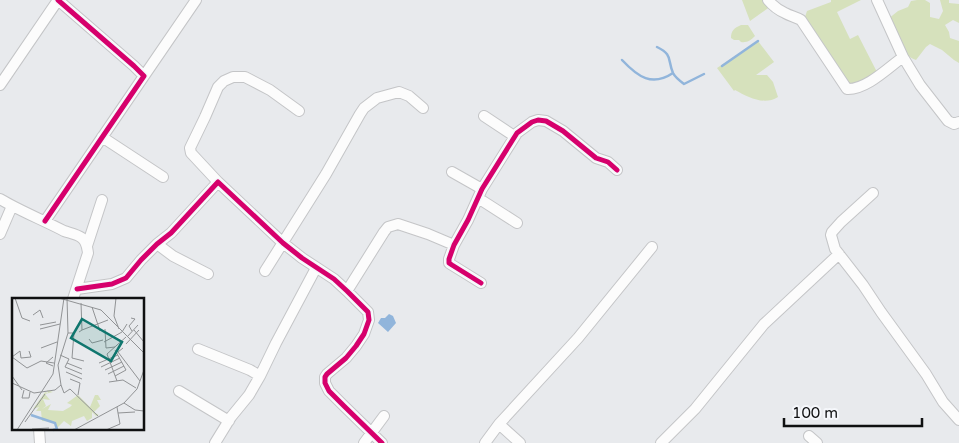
<svg xmlns="http://www.w3.org/2000/svg" width="959" height="443" viewBox="0 0 959 443" font-family="'Varela Round',sans-serif">
<style>
.green{fill:#d6e1bc}
.water{fill:#91b5db}
.lines{fill:none;stroke-linecap:round;stroke-linejoin:round}
.stream{stroke:#91b5db;stroke-width:2.5}
.minor-casing{stroke:#c4c5c7;stroke-width:12}
.minor{stroke:#fcfcfc;stroke-width:10}
.cycleway-casing{stroke:#f5f7fb;stroke-width:8}
.cycleway{stroke:#d6006c;stroke-width:5}
.inset-river{fill:none;stroke:#91b5db;stroke-width:2.5}
.inset-road{fill:none;stroke:#919395;stroke-width:1}
.view{fill:#0f766e;fill-opacity:0.15;stroke:#0f766e;stroke-width:2.5}
.inset-edge{fill:none;stroke:#0f1011;stroke-width:2.5}
</style>
<rect width="100%" height="100%" fill="#e8eaed"/>
<!-- green -->
<path class="green" d="M 742,0 L 765,0 L 771,6 L 750,21 Z
M 831,0 L 861,0 L 837,12 L 850,39 L 858,35 L 878,74 L 849,88 L 804,20 L 807,11 L 831,2 Z
M 917,0 L 925,0 L 930,3 L 930,17 L 939,19 L 943,11 L 940,0 L 949,0 L 949,3 L 959,4 L 959,23 L 953,20 L 945,25 L 949,32 L 950,38 L 959,41 L 959,63 L 954,60 L 942,50 L 930,44 L 926,47 L 916,60 C 899,54 895,34 888,19 L 898,11 L 908,7 L 911,1 Z
M 741,25 L 748,25 L 755,36 C 751,40 747,43 741,42 L 739,40 L 734,40 L 731,38 C 731,31 734,28 741,25 Z
M 758,41 L 774,62 L 756,75 L 767,75 L 773,82 L 778,97 C 764,106 748,97 735,90 L 734,91 L 717,68 Z"/>
<!-- water -->
<path class="water" d="M 389,314 L 393,316 L 396,323 L 388,332 L 378,323 L 381,318 L 385,318 Z"/>
<g class="lines">
<!-- stream -->
<path class="stream" d="M 657,47 C 673,55 667,58 673,73 C 675,77 680,81 684,84 L 704,74
M 622,60 C 638,77 652,87 673,73
M 722,66 L 758,41"/>
<defs>
<path id="minor" d="M 768,0 C 773,6 778,10 785,13 C 790,16 796,17 801,20 L 847,89 C 866,90 888,68 903,57
M 877,0 L 903,57 L 920,85 L 948,121 L 954,124 L 959,122
M 144,76 L 196,0
M 0,85 L 58,0
M 484,116 L 514,136
M 102,137 L 163,177
M 452,172 L 482,189
M 218,182 L 191,153 L 190,148 L 205,117 L 218,87 L 224,81 L 233,77 L 245,77 L 270,90 L 299,111
M 873,193 L 841,222 L 832,232 L 831,235 L 835,249 L 863,285 L 881,312 L 926,374 L 943,402 L 959,420
M 478,198 L 517,223
M 0,199 C 20,211 43,220 64,231 C 70,233 77,234 82,238 C 87,242 87,247 88,253 L 73,299
M 45,221 L 144,76 L 134,66 L 58,0
M 0,234 L 12,206
M 157,244 L 173,256 L 208,274
M 87,246 L 102,200
M 265,271 L 326,174 L 360,114 L 364,108 L 377,98 L 399,92 L 409,96 L 423,108
M 481,283 L 452,265 L 449,263 L 449,259 L 454,245 L 468,220 L 482,189 L 517,133 L 532,122 L 538,120 L 546,121 L 563,131 L 596,158 L 608,162 L 617,170
M 77,289 L 112,284 L 126,278 L 141,260 L 157,244 L 171,233 L 218,182 L 283,243 L 302,258 L 334,279 L 347,291 L 368,312 L 369,320 L 364,334 L 356,346 L 346,358 L 327,374 L 325,377 L 325,383 L 329,391 L 344,406 L 382,443
M 347,291 L 384,232 L 388,227 L 398,224 L 428,234 L 454,245
M 198,349 L 250,370 L 260,376
M 179,391 L 229,421
M 499,424 L 520,443
M 39,429 L 40,443
M 809,436 L 817,443
M 215,443 L 231,417 L 249,395 L 260,376 L 276,343 L 316,268
M 364,443 L 384,416
M 485,443 L 499,424 L 578,338 L 652,247
M 661,443 L 695,409 L 764,324 L 839,254"/>
</defs>
<!-- minor casing -->
<use href="#minor" class="minor-casing"/>
<!-- minor -->
<use href="#minor" class="minor"/>
<defs>
<path id="cycleway" d="M 45,221 L 144,76 L 134,66 L 58,0
M 481,283 L 452,265 L 449,263 L 449,259 L 454,245 L 468,220 L 482,189 L 517,133 L 532,122 L 538,120 L 546,121 L 563,131 L 596,158 L 608,162 L 617,170
M 77,289 L 112,284 L 126,278 L 141,260 L 157,244 L 171,233 L 218,182 L 283,243 L 302,258 L 334,279 L 347,291 L 368,312 L 369,320 L 364,334 L 356,346 L 346,358 L 327,374 L 325,377 L 325,383 L 329,391 L 344,406 L 382,443"/>
</defs>
<!-- cycleway casing -->
<use href="#cycleway" class="cycleway-casing"/>
<!-- cycleway -->
<use href="#cycleway" class="cycleway"/>
</g>
<!-- overview -->
<g transform="translate(12 298)">
<rect width="132" height="132" fill="#e8eaed"/>
<path d="M 35,92 L 41,94 L 33,96 L 38,102 L 31,101 L 34,108 L 30,111 L 39,106 L 36,112 L 51,113 L 58,109 L 60,107 L 55,105 L 66,97 L 78,109 L 83,97 L 86,97 L 89,102 L 85,102 L 88,108 L 82,114 L 87,117 L 82,119 L 84,118 L 80,114 L 80,120 L 75,123 L 72,118 L 60,123 L 59,128 L 52,123 L 45,130 L 43,124 L 30,123 L 29,113 L 24,113 L 27,109 L 21,111 L 33,94 L 36,95 Z" fill="#d6e1bc"/>
<path class="inset-river" d="M 19,117 L 43,125 L 45,131 L 41,132"/>
<path class="inset-road" d="M 3,0 L 10,20 L 18,23M 47,0 L 89,12 L 132,55M 104,0 L 102,18 L 107,31M 80,9 L 88,33M 21,17 L 28,12 L 31,20M 119,20 L 123,21 L 117,28 L 120,33M 28,27 L 44,24M 28,31 L 48,26M 93,31 L 94,50 L 103,49M 70,32 L 96,22M 122,32 L 132,44M 67,34 L 70,32 L 69,5M 56,35 L 62,35 L 60,60 L 72,63M 115,39 L 126,27M 77,41 L 80,45 L 91,42M 92,44 L 110,34 L 115,26M 114,46 L 127,32M 29,50 L 45,44M 111,50 L 106,54 L 128,83M 103,52 L 114,72 L 103,78M 48,57 L 57,61 L 53,69 L 70,76M 0,59 L 15,70 L 29,63 L 42,65M 0,59 L 8,53 L 9,60 L 19,59 L 17,53M 41,59 L 34,65 L 41,68M 55,65 L 70,71M 87,65 L 106,57M 89,69 L 108,60M 0,70 L 0,78 L 10,92M 93,72 L 110,64M 54,74 L 70,81M 96,76 L 112,68M 58,81 L 68,85 L 66,97M 105,83 L 95,56 L 114,39M 97,84 L 111,82 L 124,90M 0,85 L 22,95 L 43,92 L 49,87 L 52,95 L 58,91 L 86,118M 49,87 L 46,67 L 56,35 L 55,0M 12,92 L 10,100 L 17,100 L 18,94M 112,105 L 123,112 L 132,113M 105,109 L 106,115 L 123,114M 13,124 L 33,96M 20,131 L 37,130M 5,132 L 41,76 L 52,0M 62,132 L 112,105 L 125,91 L 132,72M 94,132 L 108,126 L 106,115"/>
<path class="view" d="M 70,21 L 110,44 L 99,63 L 59,40 Z"/>
<rect width="132" height="132" class="inset-edge"/>
</g>
<!-- scale -->
<path d="M784 418v8h138v-8" fill="none" stroke="#0f1011" stroke-width="2.5"/>
<text x="792" y="418" font-size="15" fill="#0f1011" stroke="#f5f7fb" stroke-width="4" paint-order="stroke">100 m</text>
</svg>
